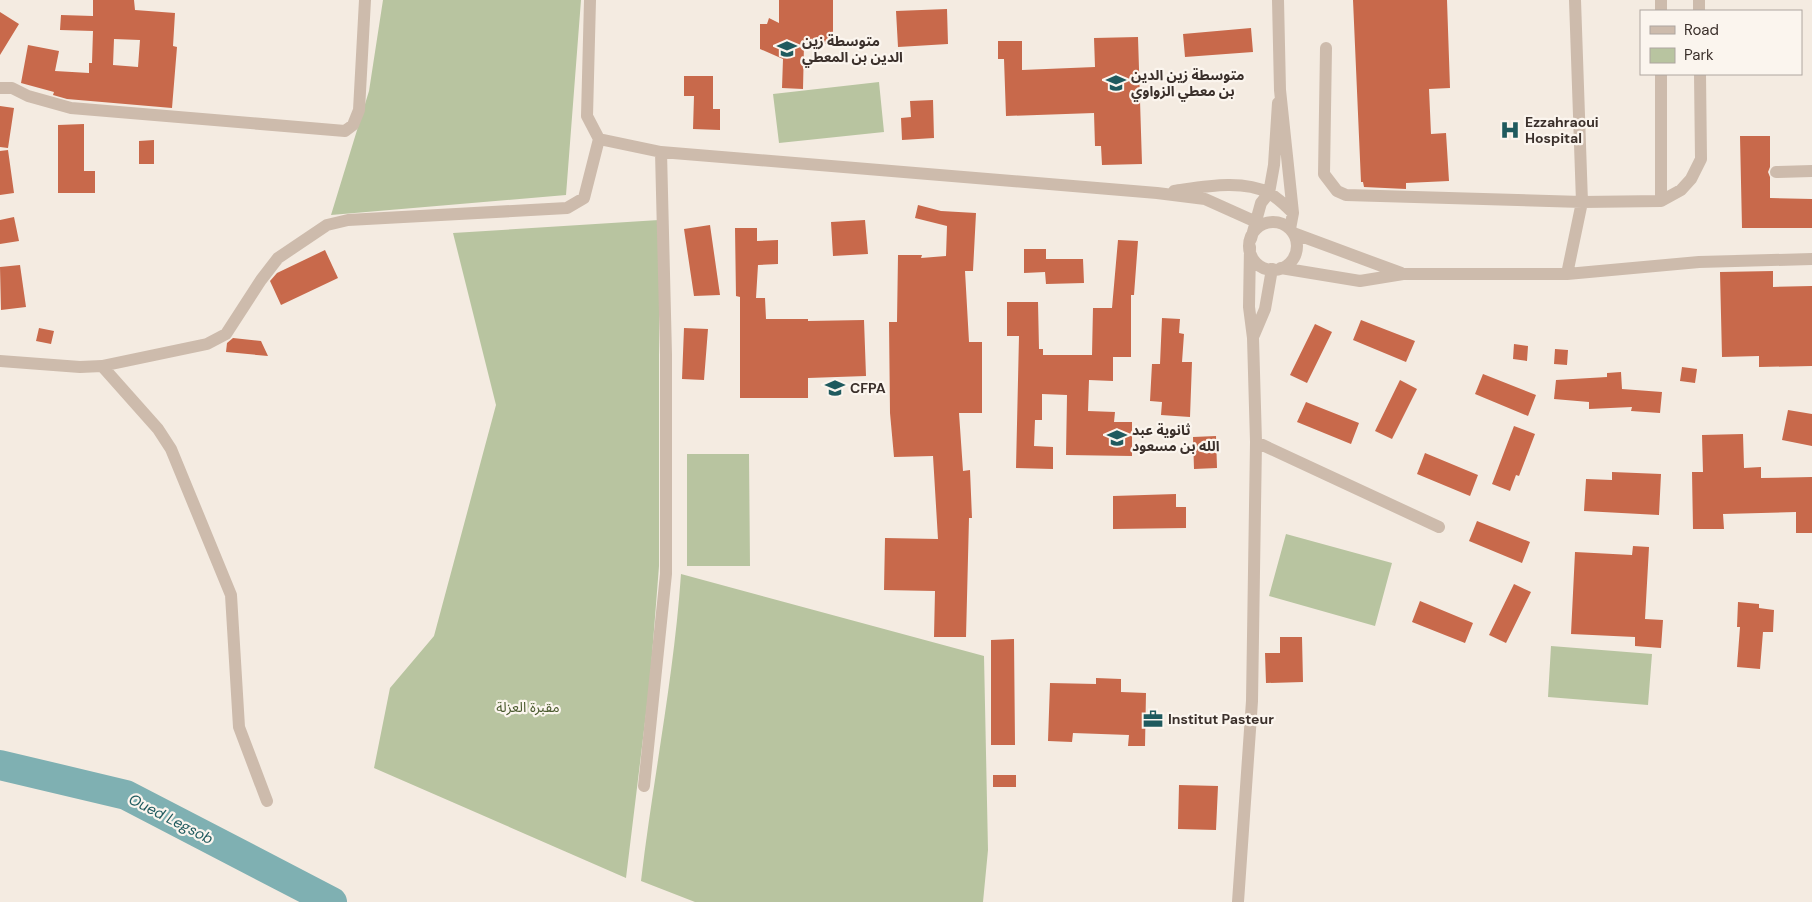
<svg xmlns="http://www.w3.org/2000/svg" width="1812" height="902" viewBox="0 0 1812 902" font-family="'DM Sans','Noto Sans Arabic',sans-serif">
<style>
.green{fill:#b8c4a0}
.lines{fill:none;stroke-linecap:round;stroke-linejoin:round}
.river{stroke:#7fb0b2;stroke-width:30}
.building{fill:#c8694b;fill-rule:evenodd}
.minor{stroke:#cdbbac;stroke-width:12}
.labels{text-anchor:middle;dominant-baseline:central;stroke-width:4.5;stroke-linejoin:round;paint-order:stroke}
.poi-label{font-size:14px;font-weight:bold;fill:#3b302b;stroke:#fbf5ee;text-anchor:start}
.park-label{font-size:14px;fill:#4a5a2e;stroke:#fbf5ee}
.water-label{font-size:15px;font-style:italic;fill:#1f5a5e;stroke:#fbf5ee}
</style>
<rect width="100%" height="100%" fill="#f4ebe1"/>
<!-- green -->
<path class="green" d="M 383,0 L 581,0 L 566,195 L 331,215 L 369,91 Z
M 879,82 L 884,132 L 779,143 L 773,94 Z
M 659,220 L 659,566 L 650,681 L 626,878 L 374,768 L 390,688 L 434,636 L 496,405 L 453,233 Z
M 687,454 L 749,454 L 750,566 L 687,566 Z
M 1286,534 L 1392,563 L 1375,626 L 1269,596 Z
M 681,574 L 984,656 L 988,850 L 983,902 L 695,902 L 641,881 C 653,779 674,677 681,574 Z
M 1551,646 L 1652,654 L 1648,705 L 1548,697 Z"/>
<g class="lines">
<!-- river -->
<path class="river" d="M 0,765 L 126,795 L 332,902"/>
</g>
<!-- building -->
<path class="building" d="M 93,0 L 134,0 L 135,10 L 175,13 L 173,46 L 177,47 L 172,108 L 67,99 L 53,95 L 54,92 L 21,83 L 28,45 L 59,51 L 55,71 L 89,73 L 89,63 L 92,63 L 93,31 L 60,30 L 61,15 L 93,16 ZM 114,39 L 140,40 L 138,67 L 113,65 Z
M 779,0 L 833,0 L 833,44 L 804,44 L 803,89 L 782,88 L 783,59 L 760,49 L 760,24 L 767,24 L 769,18 L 779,23 Z
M 1353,0 L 1447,0 L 1450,88 L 1429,89 L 1431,134 L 1446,133 L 1449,181 L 1406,183 L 1406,189 L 1364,187 L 1363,182 L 1361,182 Z
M 947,9 L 948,44 L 898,47 L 896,11 Z
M 0,12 L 19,24 L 0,55 Z
M 1251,28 L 1253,52 L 1185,57 L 1183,34 Z
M 1138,37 L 1142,164 L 1102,165 L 1101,146 L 1095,146 L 1094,113 L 1006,116 L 1004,59 L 998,59 L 998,41 L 1022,41 L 1022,70 L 1095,67 L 1094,38 Z
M 684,76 L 713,76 L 713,109 L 720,109 L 720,130 L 693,129 L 694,96 L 684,96 Z
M 933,100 L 934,138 L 902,140 L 901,118 L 911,117 L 910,101 Z
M 0,106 L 14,108 L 8,148 L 0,147 Z
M 84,124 L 84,171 L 95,171 L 95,193 L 58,193 L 58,125 Z
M 1740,136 L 1770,136 L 1770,167 L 1768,172 L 1770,177 L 1770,198 L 1812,199 L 1812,228 L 1742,228 Z
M 154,140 L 154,164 L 139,164 L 139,141 Z
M 8,150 L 14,193 L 0,195 L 0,151 Z
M 918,205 L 941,211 L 976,213 L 973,271 L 965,271 L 969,342 L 982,342 L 982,413 L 959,413 L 963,471 L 970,470 L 972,518 L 969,518 L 966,637 L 934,637 L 935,591 L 884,590 L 885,538 L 938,539 L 933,456 L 894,457 L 890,413 L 889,322 L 897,322 L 898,255 L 922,255 L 921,258 L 946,256 L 947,226 L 915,218 Z
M 14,217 L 19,241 L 0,244 L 0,220 Z
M 865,220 L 868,254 L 833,256 L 831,222 Z
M 710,225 L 720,295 L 694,296 L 684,229 Z
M 735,228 L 757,228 L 757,241 L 778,240 L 778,264 L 758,265 L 756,298 L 765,298 L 766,319 L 808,319 L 808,321 L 864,320 L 866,376 L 808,378 L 808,398 L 740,398 L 740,297 L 736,296 Z
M 1118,240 L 1138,241 L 1134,295 L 1131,295 L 1131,357 L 1113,357 L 1113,381 L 1089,380 L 1088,411 L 1115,412 L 1114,422 L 1132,422 L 1132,456 L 1066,455 L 1067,395 L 1042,394 L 1042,420 L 1035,420 L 1034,446 L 1053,447 L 1053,469 L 1016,468 L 1019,336 L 1007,336 L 1007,302 L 1038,302 L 1039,349 L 1043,349 L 1043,355 L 1092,355 L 1093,308 L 1112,308 Z
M 1024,249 L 1046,249 L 1046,259 L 1083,259 L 1084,283 L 1046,284 L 1045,272 L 1024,273 Z
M 325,250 L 338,278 L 281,305 L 270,281 L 277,273 Z
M 20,265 L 26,307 L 1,310 L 0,267 Z
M 1773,271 L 1773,287 L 1812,286 L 1812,366 L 1759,367 L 1759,356 L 1722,357 L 1720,272 Z
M 1162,318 L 1180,319 L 1179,333 L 1184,334 L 1182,362 L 1192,362 L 1190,417 L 1161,415 L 1162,402 L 1150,401 L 1152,364 L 1160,364 Z
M 1361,320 L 1415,341 L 1406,362 L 1353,340 Z
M 1315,324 L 1332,332 L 1307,383 L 1290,375 Z
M 39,328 L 54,331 L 51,344 L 36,341 Z
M 684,328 L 708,329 L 704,380 L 682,379 Z
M 233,338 L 261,341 L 268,356 L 226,352 L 227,343 Z
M 1514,344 L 1528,346 L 1527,361 L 1513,359 Z
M 1555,349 L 1568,350 L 1567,365 L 1554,364 Z
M 1682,367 L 1697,369 L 1695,383 L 1680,381 Z
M 1621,372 L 1622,389 L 1662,392 L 1660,413 L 1631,411 L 1632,407 L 1589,409 L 1589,402 L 1554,399 L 1556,380 L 1607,377 L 1607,373 Z
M 1483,374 L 1536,395 L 1528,416 L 1475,394 Z
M 1400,380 L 1417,389 L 1392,439 L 1375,431 Z
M 1306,402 L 1359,423 L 1351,444 L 1297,422 Z
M 1788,410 L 1812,414 L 1812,446 L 1782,440 Z
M 1514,426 L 1535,434 L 1519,476 L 1516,475 L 1510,491 L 1492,484 Z
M 1743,434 L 1744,468 L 1761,467 L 1761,478 L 1812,477 L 1812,533 L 1796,533 L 1796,512 L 1723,514 L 1724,529 L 1693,529 L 1692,472 L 1703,472 L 1702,435 Z
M 1216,436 L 1217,468 L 1194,469 L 1193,437 Z
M 1425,453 L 1478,475 L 1470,496 L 1417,474 Z
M 1612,472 L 1661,474 L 1659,515 L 1584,511 L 1586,479 L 1612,480 Z
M 1176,494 L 1176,507 L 1186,507 L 1186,528 L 1113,529 L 1113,496 Z
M 1477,521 L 1530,542 L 1522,563 L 1469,541 Z
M 1633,546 L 1649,547 L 1645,619 L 1663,620 L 1661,648 L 1635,646 L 1635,637 L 1571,634 L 1575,552 L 1632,555 Z
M 1514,584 L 1531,592 L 1506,643 L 1489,635 Z
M 1420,601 L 1473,623 L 1465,643 L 1412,622 Z
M 1738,602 L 1759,604 L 1759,608 L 1774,610 L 1773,632 L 1763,632 L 1760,669 L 1737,667 L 1740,627 L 1737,627 Z
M 1280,637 L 1302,637 L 1303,682 L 1266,683 L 1265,653 L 1280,653 Z
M 1014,639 L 1015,745 L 991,745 L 991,640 Z
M 1096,678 L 1121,679 L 1121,692 L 1146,693 L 1145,746 L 1128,746 L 1129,735 L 1073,733 L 1072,742 L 1048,741 L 1050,683 L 1096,684 Z
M 993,775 L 1016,775 L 1016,787 L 993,787 Z
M 1179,785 L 1218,786 L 1216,830 L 1178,829 Z"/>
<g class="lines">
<!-- minor -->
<path class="minor" d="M 590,0 L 587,116 L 599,139 L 661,152 L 1157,193 L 1205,199 L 1254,221
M 1278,0 L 1280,90 L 1293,213 L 1290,229
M 1699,0 L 1699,11
M 1661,11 L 1661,0
M 1326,48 L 1324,174 L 1337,191 L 1346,195 L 1582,202 L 1661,201 L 1681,190 L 1691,179 L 1701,159 L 1700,74
M 0,88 L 12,88 L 28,96 L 71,108 L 345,131 L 353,125 L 359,110 L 365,0
M 1776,172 L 1812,171
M 1174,191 C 1203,187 1242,179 1269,193 C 1278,198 1286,206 1293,213
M 1661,201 L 1661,74
M1249 246a24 24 0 1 1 48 0a24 24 0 1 1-48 0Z
M 1293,233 L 1401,273
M 1251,239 L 1261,203 L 1269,193 L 1274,165 L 1278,103
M 1281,268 L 1360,281 L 1403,274 L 1567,274 L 1699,262 L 1812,259
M 1567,274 L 1582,202 L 1575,0
M 1254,335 L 1265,309 L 1272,269
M 0,361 L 80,367 L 102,366 L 207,344 L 226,334 L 261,280 L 278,258 L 327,225 L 348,220 L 567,208 L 584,198 L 599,139
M 102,366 L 158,429 L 171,449 L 231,595 L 239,727 L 267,801
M 1256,442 L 1439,527
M 644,786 L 666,574 L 666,355 L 661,152
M 1238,902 L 1252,701 L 1256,442 L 1253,338 L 1249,307 L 1250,247"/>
</g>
<!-- icons -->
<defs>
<symbol id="school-bare" viewBox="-9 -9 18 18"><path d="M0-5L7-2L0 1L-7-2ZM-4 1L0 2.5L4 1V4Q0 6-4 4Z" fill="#1f5a5e" stroke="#fbf5ee" stroke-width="2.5" paint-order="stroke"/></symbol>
<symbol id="hospital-bare" viewBox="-9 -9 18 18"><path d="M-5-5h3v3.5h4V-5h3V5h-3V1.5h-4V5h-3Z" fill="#1f5a5e" stroke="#fbf5ee" stroke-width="2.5" paint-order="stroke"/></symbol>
<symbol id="university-bare" viewBox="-9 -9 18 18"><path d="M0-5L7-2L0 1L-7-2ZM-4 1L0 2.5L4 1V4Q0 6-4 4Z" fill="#1f5a5e" stroke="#fbf5ee" stroke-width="2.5" paint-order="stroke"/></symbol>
<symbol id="office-bare" viewBox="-9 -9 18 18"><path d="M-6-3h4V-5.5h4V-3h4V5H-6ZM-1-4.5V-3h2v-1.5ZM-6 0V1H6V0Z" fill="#1f5a5e" stroke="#fbf5ee" stroke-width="2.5" paint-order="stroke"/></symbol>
</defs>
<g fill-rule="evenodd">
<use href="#school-bare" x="773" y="35" width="28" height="28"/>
<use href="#school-bare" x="1102" y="69" width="28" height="28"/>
<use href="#hospital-bare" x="1496" y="116" width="28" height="28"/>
<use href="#university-bare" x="821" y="374" width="28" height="28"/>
<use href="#school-bare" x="1103" y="424" width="28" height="28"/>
<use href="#office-bare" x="1139" y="705" width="28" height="28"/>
</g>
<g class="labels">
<!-- poi labels -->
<g class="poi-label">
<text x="802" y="41">متوسطة زين<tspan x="802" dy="16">الدين بن المعطي</tspan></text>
<text x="1131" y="75">متوسطة زين الدين<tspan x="1131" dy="16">بن معطي الزواوي</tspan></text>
<text x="1525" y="122">Ezzahraoui<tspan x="1525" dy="16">Hospital</tspan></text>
<text x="850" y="388">CFPA</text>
<text x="1132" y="430">ثانوية عبد<tspan x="1132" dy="16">الله بن مسعود</tspan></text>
<text x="1168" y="719">Institut Pasteur</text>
</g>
<!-- park labels -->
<g class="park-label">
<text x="528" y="707">مقبرة العزلة</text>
</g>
<!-- water labels -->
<g class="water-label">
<text transform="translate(171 819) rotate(27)">Oued Legsob</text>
</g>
</g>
<!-- legend -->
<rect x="1640" y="10" width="162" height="65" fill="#fbf5ee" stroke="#aea6a0"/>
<rect x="1650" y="26" width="25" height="8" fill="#cdbbac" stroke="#aea6a0"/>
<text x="1684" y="35" font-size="15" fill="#3b302b">Road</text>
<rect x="1650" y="48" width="25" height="15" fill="#b8c4a0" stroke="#aea6a0"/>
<text x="1684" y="60" font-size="15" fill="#3b302b">Park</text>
</svg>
